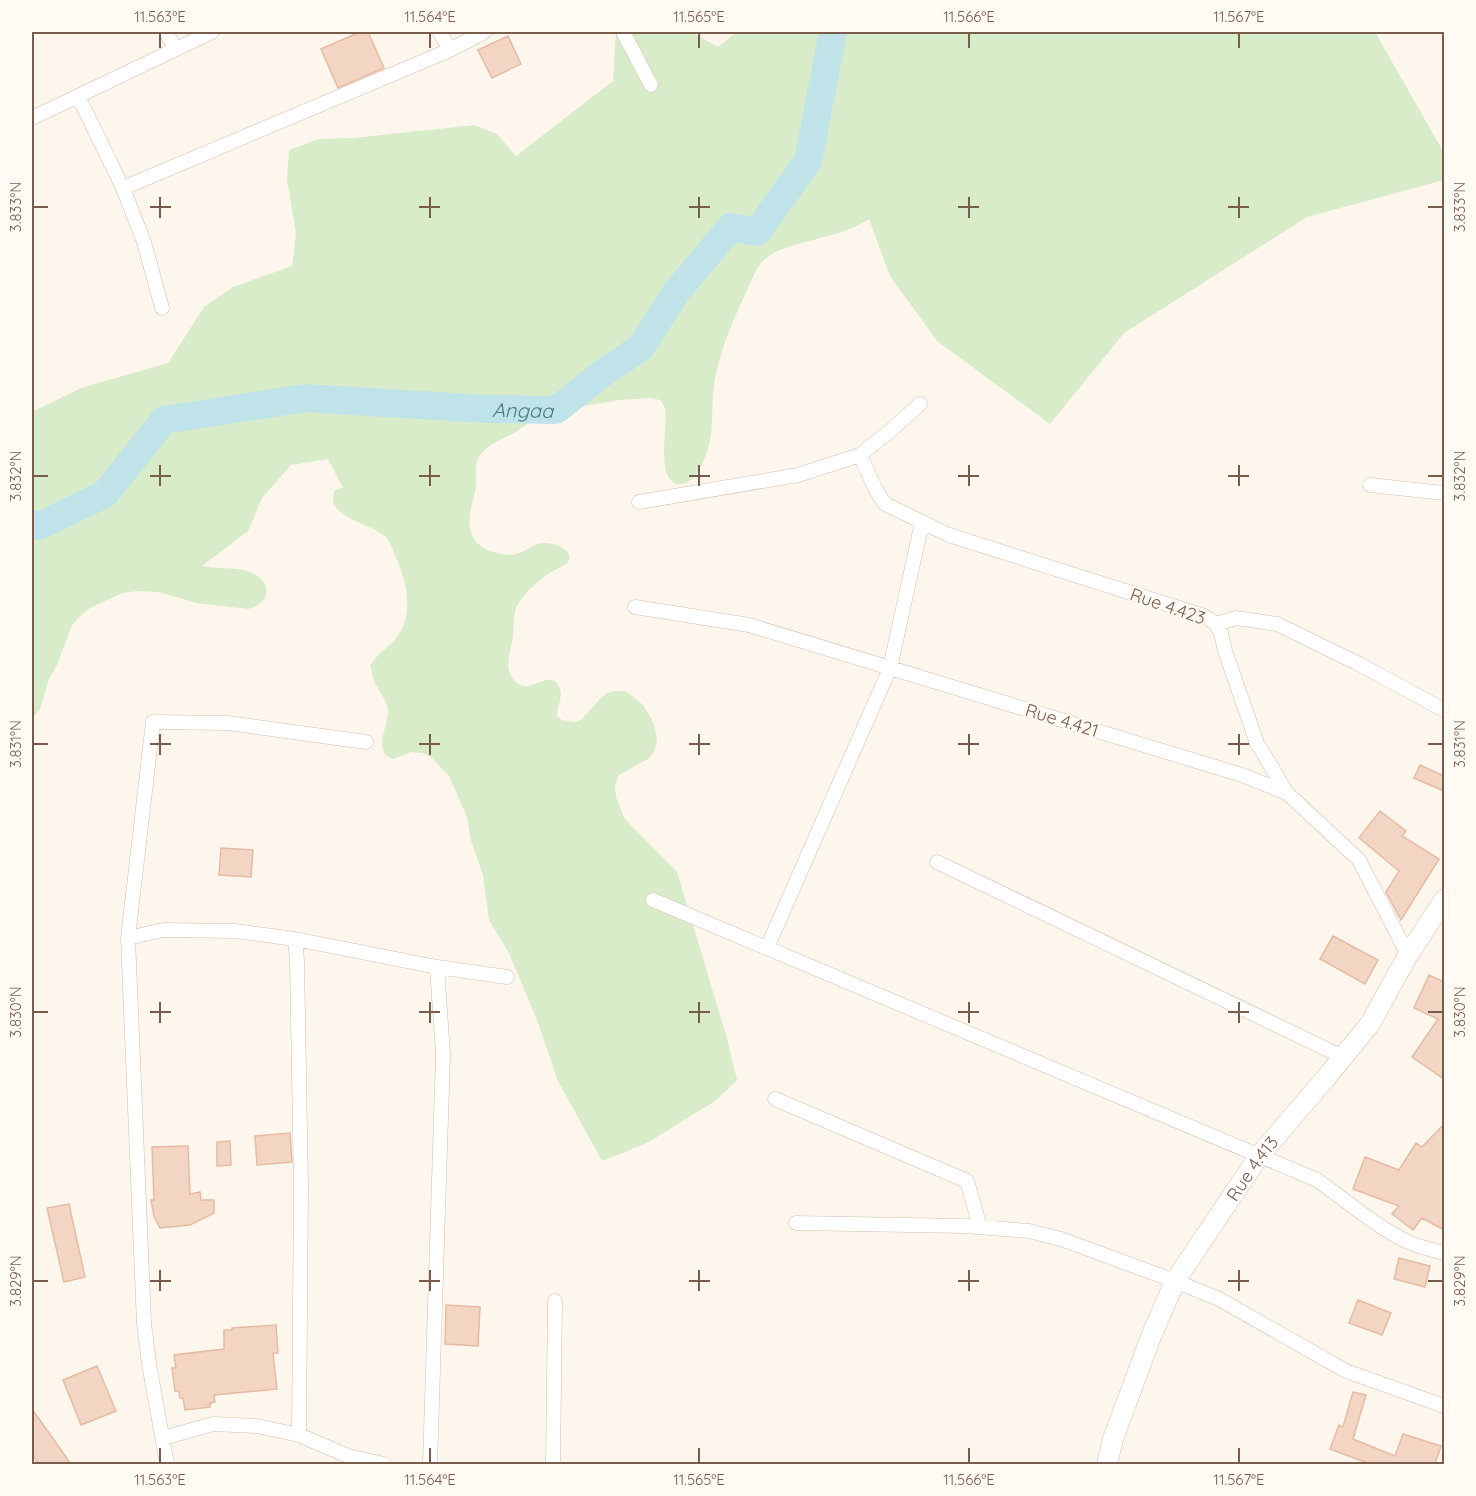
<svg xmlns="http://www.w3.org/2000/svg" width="1476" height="1496" viewBox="0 0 1476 1496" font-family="Quicksand,sans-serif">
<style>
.green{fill:#d8ecc9}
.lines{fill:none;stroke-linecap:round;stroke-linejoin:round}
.river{stroke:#bfe3e8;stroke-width:28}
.building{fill:#f3d5c3;stroke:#e6bba3;stroke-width:1.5}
.street-casing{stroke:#d1beb0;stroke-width:15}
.secondary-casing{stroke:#d6c0b0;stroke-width:21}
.street{stroke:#fff;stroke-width:14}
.secondary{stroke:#fff;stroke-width:20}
.ticks{fill:none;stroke:#7a5c4d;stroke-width:2}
.labels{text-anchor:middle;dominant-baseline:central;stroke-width:5;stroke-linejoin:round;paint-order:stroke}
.street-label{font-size:18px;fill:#7a5c4d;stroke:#fffaf3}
.water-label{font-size:20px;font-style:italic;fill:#437c86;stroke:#fffaf3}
.neatline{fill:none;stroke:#7a5c4d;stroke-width:2}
.ticks-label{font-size:15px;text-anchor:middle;fill:#7a5c4d}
</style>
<rect width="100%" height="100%" fill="#fdf6ec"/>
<!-- green -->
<path class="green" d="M 616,32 L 691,32 L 718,47 L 736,32 L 1375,32 L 1444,153 L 1444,180 L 1307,217 L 1124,333 L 1050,424 L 937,341 L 890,276 L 869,219 C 852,231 833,234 814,240 C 797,244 777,248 764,260 C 757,266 754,276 750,284 C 741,303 732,322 725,342 C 721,356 715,372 714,386 C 711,404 714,428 709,445 C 706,457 696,483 682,484 C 653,487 669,423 665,408 C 664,406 662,402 660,400 L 650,398 L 620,400 L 542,413 C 534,417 528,424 520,429 C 508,438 492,441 482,453 C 472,463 478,479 475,492 C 470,511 463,533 481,546 C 486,549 488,551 493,552 C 501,554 508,556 516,554 C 534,548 538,538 559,546 C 563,548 567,550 569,555 C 570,558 569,561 567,563 C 563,567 556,569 551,572 C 540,579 517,599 515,612 C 513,619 514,627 513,635 C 512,649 503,666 513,679 C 516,682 520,686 524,686 C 537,688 552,669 560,689 C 563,696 557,707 557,716 L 562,720 L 576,722 L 582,719 L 599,700 L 607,693 L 615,691 L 626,691 L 642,704 L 650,716 L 655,727 L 657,741 L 654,752 L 648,759 L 619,775 L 615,785 L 616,797 L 625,819 L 677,872 L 727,1038 L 737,1080 L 715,1101 L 647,1143 L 602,1161 L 558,1081 L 537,1020 L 509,953 L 489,920 L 483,875 L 471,841 L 467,817 L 449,776 L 431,757 L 423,753 L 411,752 L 393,759 C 372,753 388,726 388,712 C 388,701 378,690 374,681 C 372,676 372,671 370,666 C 379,650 398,643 404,624 C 412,600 404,575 394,553 C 392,548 390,541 386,537 C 371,523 323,517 335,490 L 343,488 L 328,459 L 291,465 L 262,498 L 248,531 L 202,566 C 220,570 244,565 259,577 C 274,590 265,605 248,609 L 196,603 L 159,592 L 139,591 L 122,593 L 90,608 L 78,618 L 71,627 L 57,665 L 49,679 L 40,709 L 32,719 L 32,412 L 81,388 L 168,363 L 204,307 L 233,287 L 292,266 L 296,234 L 287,179 L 289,150 L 319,139 L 354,138 L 474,125 L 497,134 L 516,156 L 613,81 Z"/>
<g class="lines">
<!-- river -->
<path class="river" id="s1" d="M 32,524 L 39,526 L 105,494 L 164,420 L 305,398 L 486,409 L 556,410 L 599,376 L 641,347 L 677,291 L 731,227 L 757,232 L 808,161 L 833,32"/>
</g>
<!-- building -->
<path class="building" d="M 360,32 L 368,32 L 384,68 L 338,88 L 321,49 Z
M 508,36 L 521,64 L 492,78 L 478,50 Z
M 1420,765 L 1444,776 L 1444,791 L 1414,778 Z
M 1380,811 L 1406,831 L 1402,836 L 1439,859 L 1401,920 L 1386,892 L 1399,871 L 1359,838 Z
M 221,848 L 253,850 L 251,877 L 219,875 Z
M 1333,936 L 1378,960 L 1365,984 L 1320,959 Z
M 1429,975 L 1444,982 L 1444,1079 L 1412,1057 L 1438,1019 L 1414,1008 Z
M 1444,1124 L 1444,1230 L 1422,1218 L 1413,1230 L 1392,1214 L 1399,1206 L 1353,1189 L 1365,1157 L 1399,1170 L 1416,1143 L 1422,1147 Z
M 290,1133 L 292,1162 L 257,1165 L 255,1136 Z
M 230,1141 L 231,1165 L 217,1166 L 217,1142 Z
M 188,1146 L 190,1194 L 200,1192 L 201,1200 L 214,1200 L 214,1213 L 190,1225 L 160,1228 L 154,1216 L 151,1200 L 154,1200 L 152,1147 Z
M 69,1204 L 85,1277 L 64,1282 L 47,1208 Z
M 1399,1258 L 1430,1266 L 1425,1287 L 1394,1279 Z
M 1358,1300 L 1391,1313 L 1382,1335 L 1349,1323 Z
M 446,1305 L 480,1307 L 478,1346 L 445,1344 Z
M 276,1325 L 278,1353 L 273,1353 L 277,1389 L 214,1395 L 215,1402 L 210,1403 L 210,1407 L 185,1410 L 183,1398 L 180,1398 L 179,1391 L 175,1391 L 172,1368 L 176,1368 L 174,1355 L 224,1349 L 224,1330 L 232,1330 L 232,1328 Z
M 97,1366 L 116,1411 L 81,1425 L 63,1380 Z
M 1353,1392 L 1366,1395 L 1353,1439 L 1395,1456 L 1403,1434 L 1441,1446 L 1435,1464 L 1370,1464 L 1330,1449 L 1339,1425 L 1343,1427 Z
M 32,1409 L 71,1464 L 39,1464 L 32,1454 Z"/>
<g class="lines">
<defs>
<path id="street" d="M 166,32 L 175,49
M 440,32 L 450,50
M 623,32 L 651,85
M 78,96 L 123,188 L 144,242 L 162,308
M 32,118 L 212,32
M 123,188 L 450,50 L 484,32
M 860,455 L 876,490 L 885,504 L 949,535 L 1204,616 L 1216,624 L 1236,618 L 1277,624 L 1359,664 L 1444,710
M 1370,485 L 1444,493
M 639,502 L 798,475 L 860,455 L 890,431 L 920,404
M 635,607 L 749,625 L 1242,775 L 1287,793 L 1359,860 L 1408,955
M 1216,624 L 1221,633 L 1225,651 L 1257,743 L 1287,793
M 937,862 L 1343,1057
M 653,900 L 1317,1180 C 1347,1201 1375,1226 1408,1242 C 1419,1247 1433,1250 1444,1253
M 128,938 L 163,930 L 235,931 L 295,939 L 437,967 L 507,977
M 295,939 L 297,961 L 301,1187 L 299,1435
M 767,948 L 890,668 L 922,522
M 775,1099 L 967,1181 L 980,1227
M 796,1223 L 965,1226 L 1029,1231 L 1061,1239 L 1175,1281 L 1219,1299 L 1346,1371 L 1444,1406
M 163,1438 L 213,1424 L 257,1426 L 299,1435 L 348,1456 L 384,1464
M 167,1464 L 149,1364 L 144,1323 L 128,938 L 153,722 L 228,723 L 366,742
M 430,1464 L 443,1054 L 437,967
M 553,1464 L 555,1301"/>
<g id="secondary">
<path id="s2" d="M 1107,1464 L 1113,1439 L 1150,1339 L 1175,1281 L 1259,1156 L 1325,1079 L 1370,1024 L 1408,955 L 1444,900"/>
</g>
</defs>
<!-- street casing -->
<use href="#street" class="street-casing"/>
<!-- secondary casing -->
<use href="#secondary" class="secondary-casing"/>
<!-- street -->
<use href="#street" class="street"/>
<!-- secondary -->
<use href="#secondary" class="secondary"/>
</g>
<!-- ticks -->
<path class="ticks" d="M 160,33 L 160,48M 430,33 L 430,48M 699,33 L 699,48M 969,33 L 969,48M 1239,33 L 1239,48M 160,197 L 160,218M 430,197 L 430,218M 699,197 L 699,218M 969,197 L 969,218M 1239,197 L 1239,218M 33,207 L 48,207M 150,207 L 171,207M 419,207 L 440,207M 689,207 L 710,207M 958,207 L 979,207M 1228,207 L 1249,207M 1428,207 L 1443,207M 160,465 L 160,486M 430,465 L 430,486M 699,465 L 699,486M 969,465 L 969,486M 1239,465 L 1239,486M 33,476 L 48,476M 150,476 L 171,476M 419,476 L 440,476M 689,476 L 710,476M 958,476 L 979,476M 1228,476 L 1249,476M 1428,476 L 1443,476M 160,734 L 160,755M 430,734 L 430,755M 699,734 L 699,755M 969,734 L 969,755M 1239,734 L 1239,755M 33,744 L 48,744M 150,744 L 171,744M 419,744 L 440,744M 689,744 L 710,744M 958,744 L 979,744M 1228,744 L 1249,744M 1428,744 L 1443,744M 160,1002 L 160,1023M 430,1002 L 430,1023M 699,1002 L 699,1023M 969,1002 L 969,1023M 1239,1002 L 1239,1023M 33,1012 L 48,1012M 150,1012 L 171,1012M 419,1012 L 440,1012M 689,1012 L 710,1012M 958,1012 L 979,1012M 1228,1012 L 1249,1012M 1428,1012 L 1443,1012M 160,1270 L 160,1291M 430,1270 L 430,1291M 699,1270 L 699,1291M 969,1270 L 969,1291M 1239,1270 L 1239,1291M 33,1281 L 48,1281M 150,1281 L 171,1281M 419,1281 L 440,1281M 689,1281 L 710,1281M 958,1281 L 979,1281M 1228,1281 L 1249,1281M 1428,1281 L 1443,1281M 160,1448 L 160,1463M 430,1448 L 430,1463M 699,1448 L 699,1463M 969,1448 L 969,1463M 1239,1448 L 1239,1463"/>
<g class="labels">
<!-- street labels -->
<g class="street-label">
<text transform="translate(1168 606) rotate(19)">Rue 4.423</text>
<text transform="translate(1062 720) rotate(17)">Rue 4.421</text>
<text stroke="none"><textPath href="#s2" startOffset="332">Rue 4.413</textPath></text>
</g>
<!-- water labels -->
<g class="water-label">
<text stroke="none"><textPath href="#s1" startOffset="536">Angaa</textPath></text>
</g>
</g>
<!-- border -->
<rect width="1476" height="1496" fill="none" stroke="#fffaf3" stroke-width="66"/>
<rect x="33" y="33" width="1410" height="1430" class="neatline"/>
<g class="ticks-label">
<text x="160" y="22">11.563°E</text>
<text x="430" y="22">11.564°E</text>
<text x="699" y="22">11.565°E</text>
<text x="969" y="22">11.566°E</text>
<text x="1239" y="22">11.567°E</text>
<text transform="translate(16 207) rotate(-90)" y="5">3.833°N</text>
<text transform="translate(1460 207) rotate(-90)" y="5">3.833°N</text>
<text transform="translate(16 476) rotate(-90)" y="5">3.832°N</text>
<text transform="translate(1460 476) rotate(-90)" y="5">3.832°N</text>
<text transform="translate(16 744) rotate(-90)" y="5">3.831°N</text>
<text transform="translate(1460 744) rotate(-90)" y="5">3.831°N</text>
<text transform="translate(16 1012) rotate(-90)" y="5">3.830°N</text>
<text transform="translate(1460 1012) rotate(-90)" y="5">3.830°N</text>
<text transform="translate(16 1281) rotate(-90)" y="5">3.829°N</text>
<text transform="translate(1460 1281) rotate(-90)" y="5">3.829°N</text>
<text x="160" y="1485">11.563°E</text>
<text x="430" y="1485">11.564°E</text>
<text x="699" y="1485">11.565°E</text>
<text x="969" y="1485">11.566°E</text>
<text x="1239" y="1485">11.567°E</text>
</g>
</svg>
